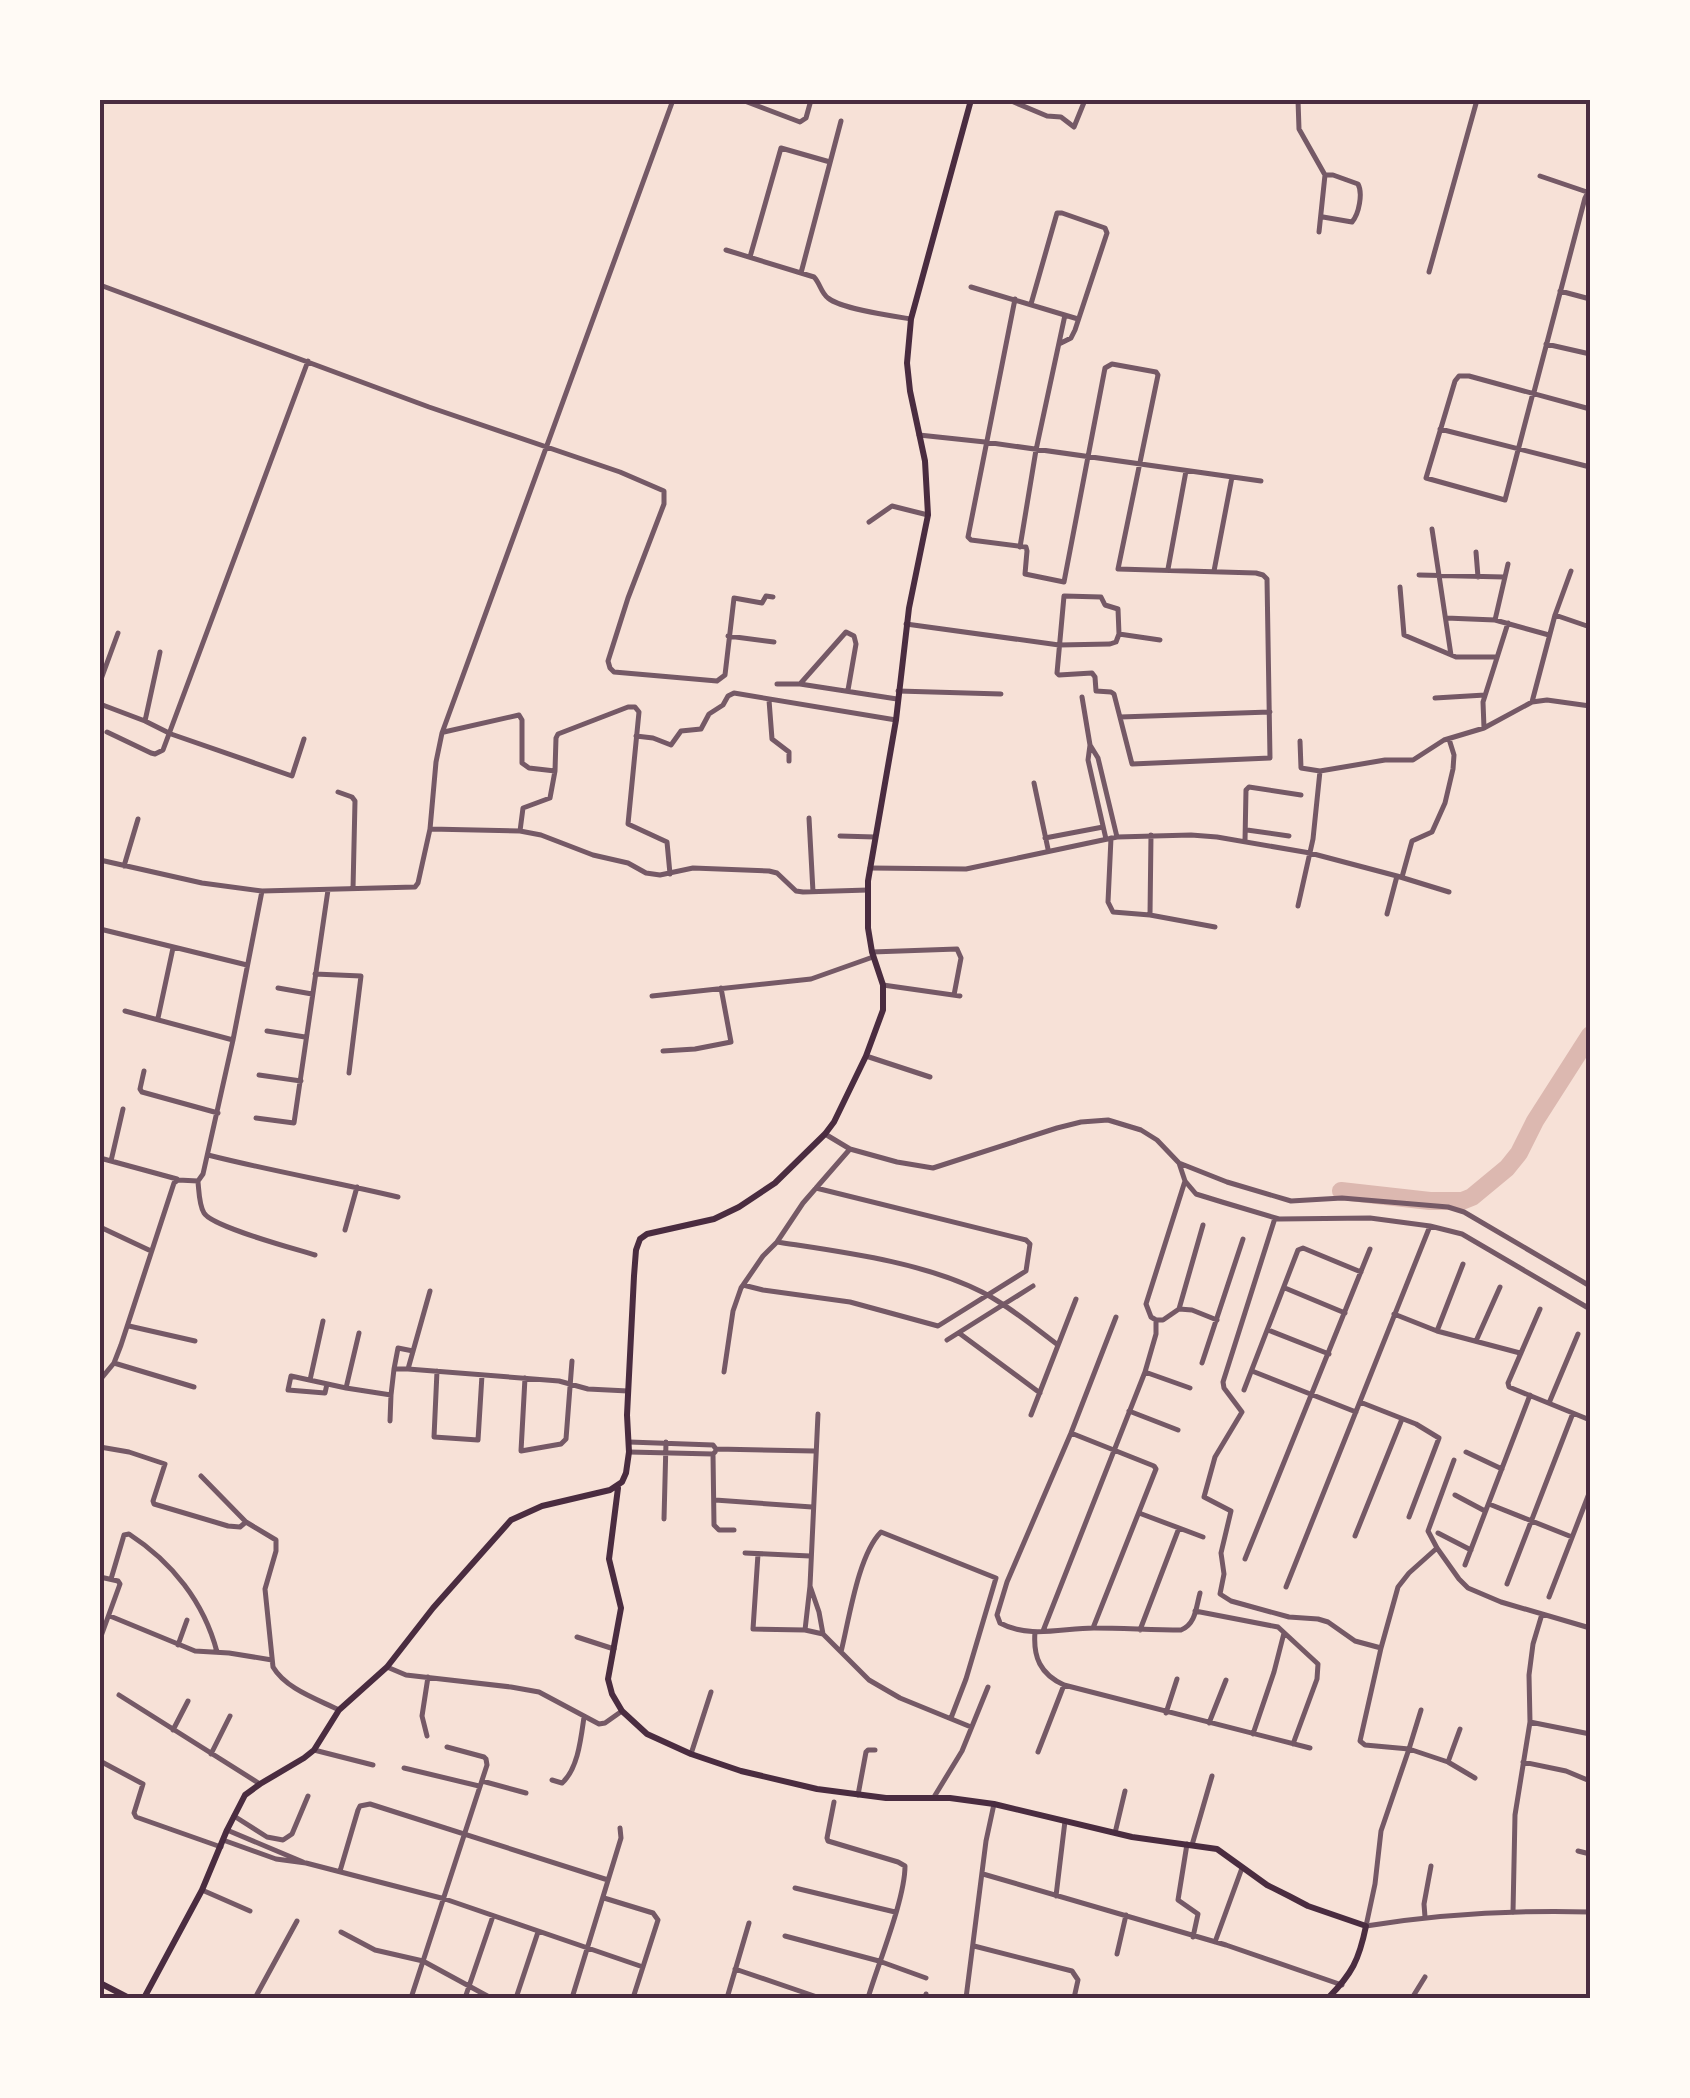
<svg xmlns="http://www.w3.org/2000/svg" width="1690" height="2098" viewBox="0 0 1690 2098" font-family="Inter,sans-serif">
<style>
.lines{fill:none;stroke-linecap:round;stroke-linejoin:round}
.river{stroke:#dcb8b0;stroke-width:18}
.minor{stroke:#755966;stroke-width:5}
.tertiary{stroke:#755966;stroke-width:5}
.secondary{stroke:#4a2c40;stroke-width:6}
.neatline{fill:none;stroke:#4a2c40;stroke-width:4}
</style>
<rect width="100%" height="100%" fill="#f7e1d7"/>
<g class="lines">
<!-- river -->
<path class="river" d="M 1341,1191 L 1430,1201 L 1462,1201 L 1472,1197 L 1507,1168 L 1519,1153 L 1535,1121 L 1590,1035"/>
<!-- minor -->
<path class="minor" d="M 742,100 L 800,122 L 806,118 L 811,100
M 1009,100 L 1047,116 L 1061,117 L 1074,127 L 1085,100
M 1298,100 L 1299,129 L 1325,175 L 1319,232
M 1540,176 L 1587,192
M 1590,188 L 1585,198 L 1534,392 L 1533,393 L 1505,500 L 1426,478 L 1455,381 L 1459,376 L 1469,376 L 1590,409
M 1323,217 L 1352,222 C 1359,214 1363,193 1358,184 L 1333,175 L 1325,175
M 726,250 L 814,277 C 820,283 821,293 828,298 C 841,309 892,316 911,319
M 750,257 L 781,148 L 830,162
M 1429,272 L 1477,100
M 801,273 L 841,121
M 100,285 L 429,407 L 620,472 L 664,491 L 664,504 L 628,598 L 608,661 L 610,668 L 614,672 L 717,681 L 725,675 L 734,598 L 762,603 L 766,596 L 773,597
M 971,287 L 1078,319
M 1560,291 L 1590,299
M 1015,299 L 968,537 L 971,540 L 1026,547 L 1027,551 L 1025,574 L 1064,582 L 1105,368 L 1112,364 L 1156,372 L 1158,375 L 1118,569 L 1256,573 L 1263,575 L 1267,579 L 1270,758 L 1132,764 L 1114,694 L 1111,692 L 1096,691 L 1095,677 L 1092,673 L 1059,675 L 1057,673 L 1064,596 L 1101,597 L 1105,605 L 1118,609 L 1119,634 L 1160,640
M 1031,304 L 1057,213 L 1062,213 L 1105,228 L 1107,233 L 1075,330 L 1071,338 L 1059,344
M 1546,344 L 1590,354
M 1440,429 L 1590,467
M 919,435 L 985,442 L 1261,481
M 869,522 L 892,506 L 928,515
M 1432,529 L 1451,655
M 1020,547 L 1036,450 L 1065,315
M 1476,552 L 1478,577
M 1168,569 L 1186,471
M 1214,571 L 1232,477
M 1419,575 L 1504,577
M 1400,587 L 1404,635 L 1456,657 L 1497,657
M 1555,615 L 1571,571
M 1446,618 L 1495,620 L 1549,635
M 1495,620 L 1508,564
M 906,624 L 1059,645 L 1110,644 L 1116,642 L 1119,634
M 728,636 L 774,642
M 100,682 L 118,633
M 777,684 L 800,684 L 897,699
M 800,684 L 846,632 L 854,636 L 856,644 L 848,690
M 898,691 L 1001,694
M 1082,697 L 1090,745 L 1088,760 L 1106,839
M 1435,698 L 1485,695
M 769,700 L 772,739 L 789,752 L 789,761
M 1532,702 L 1555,615 L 1590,627
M 100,704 L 145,721 L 171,734 L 292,776 L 304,739
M 1120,717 L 1270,712
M 145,721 L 160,652
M 1484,728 L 1483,702 L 1508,623
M 107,732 L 151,753 L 155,754 L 163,750 L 308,361
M 444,732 L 519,715 L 522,720 L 522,763 L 529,768 L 555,771
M 636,736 L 653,738 L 671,745 L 681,731 L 701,729 L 709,714 L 723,705 L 728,696 L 734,693 L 896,720
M 1300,741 L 1301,768 L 1320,771
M 1090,745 L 1098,758 L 1117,837
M 1034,783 L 1048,849
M 338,792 L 352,797 L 355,801 L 353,889
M 809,818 L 813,892
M 430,829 L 520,831 L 541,835 L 593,855 L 628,863 L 646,873 L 660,875 L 693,868 L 769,871 L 777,873 L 796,891 L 803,892 L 868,890
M 1247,830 L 1289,836
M 520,831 L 523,808 L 550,798 L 555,771 L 556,738 L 558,734 L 628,707 L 635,707 L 639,712 L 628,824 L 667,842 L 670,874
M 840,836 L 875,837
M 1045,838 L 1103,827
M 1111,838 L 1108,902 L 1113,912 L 1150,915 L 1215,927
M 1245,841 L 1246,790 L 1249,787 L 1301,795
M 100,860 L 202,883 L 262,891 L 415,887 L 418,883 L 430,829 L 436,762 L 442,733 L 673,100
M 124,866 L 138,819
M 870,868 L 966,869 L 1117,837 L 1191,835 L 1217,837 L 1310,853 L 1397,876 L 1449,892
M 1402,877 L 1412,841 L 1432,832 L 1445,803 L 1453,769 L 1454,755 L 1449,739
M 1298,906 L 1313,839 L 1320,771 L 1385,760 L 1413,760 L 1444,740 L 1484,728 L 1532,702 L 1547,700 L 1590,706
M 1387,914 L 1397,876
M 1150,915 L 1151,835
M 100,929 L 247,965
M 872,952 L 957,949 L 961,958 L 954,995
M 315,974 L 361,976 L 349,1073
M 883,985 L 960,996
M 278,988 L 312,994
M 652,996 L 811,979 L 873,957
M 125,1011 L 233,1040
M 158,1018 L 173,948
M 267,1031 L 305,1037
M 663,1051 L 695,1049 L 731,1042 L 721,988
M 866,1056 L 930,1077
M 144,1071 L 140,1089 L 142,1092 L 218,1113
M 259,1075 L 301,1081
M 256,1118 L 294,1123 L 328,890
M 825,1134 L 850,1149 L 897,1162 L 933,1168 L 1057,1128 L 1081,1122 L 1108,1120 L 1141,1130 L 1157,1140 L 1179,1163 L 1185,1181 L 1196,1194 L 1222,1202 L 1279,1219 L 1370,1218 L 1430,1226 L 1462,1234 L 1590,1309
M 208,1155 C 271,1171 335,1182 398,1197
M 100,1158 L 177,1179
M 111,1161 L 123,1109
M 1179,1163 L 1227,1182 L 1291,1201 L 1342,1198 L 1448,1207 L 1464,1212 L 1590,1286
M 198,1182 C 199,1191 199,1205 204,1213 C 212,1227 296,1249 315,1255
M 1275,1218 L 1223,1382 L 1224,1388 L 1242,1412 L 1215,1457 L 1204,1497 L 1231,1511 L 1221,1553 L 1224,1574 L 1220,1594 L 1231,1601 L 1289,1617 L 1318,1619 L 1328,1622 L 1355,1641 L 1381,1648
M 100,1227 L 151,1251
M 345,1230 L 357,1187
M 777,1242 C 842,1252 923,1262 982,1292 C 1009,1306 1034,1327 1058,1345
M 743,1285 L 763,1290 L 850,1302 L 938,1326 L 1026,1271 L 1030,1244 L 1026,1240 L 816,1188
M 1285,1288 L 1345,1313
M 1179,1309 L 1203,1225
M 1540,1309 L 1508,1383 L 1509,1387 L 1590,1420
M 1394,1314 L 1437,1331 L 1520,1353
M 1116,1317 L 1071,1433 L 1007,1582 L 997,1615 L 1000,1623 C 1029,1639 1063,1628 1094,1628 C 1123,1628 1152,1630 1181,1630 C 1196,1624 1196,1607 1200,1593
M 1156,1320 L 1163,1320 L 1179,1309 L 1192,1310 L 1217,1320
M 129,1326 L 195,1341
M 1268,1330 L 1329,1354
M 1437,1331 L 1463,1264
M 959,1333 L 1040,1393
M 947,1340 L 1033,1286
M 1476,1341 L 1500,1287
M 114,1363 L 194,1387
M 1202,1363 L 1243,1239
M 394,1369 L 398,1348 L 413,1351
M 408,1369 L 430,1291
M 437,1371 L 434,1437 L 478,1440 L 482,1375
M 1252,1371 L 1356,1412
M 724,1372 L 733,1311 L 741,1288 L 763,1256 L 777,1242 L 803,1203 L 850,1149
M 1145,1372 L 1190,1388
M 525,1378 L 521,1451 L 561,1444 L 566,1439 L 572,1361
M 100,1380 L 114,1363 L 121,1345 L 174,1183 L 178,1180 L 198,1181 L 203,1174 L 233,1040 L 262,891
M 310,1380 L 323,1321
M 327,1384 L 325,1393 L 288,1390 L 291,1376 C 309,1380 328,1384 346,1388 L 391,1395 L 394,1369 L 408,1369 L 559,1381 L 588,1389 L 628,1391
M 346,1388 L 359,1333
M 1244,1390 L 1298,1250 L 1303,1248 L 1361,1272
M 1360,1402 L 1416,1424 L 1439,1438 L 1409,1517
M 1549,1403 L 1578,1334
M 1129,1411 L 1178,1430
M 1031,1415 L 1076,1299
M 390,1421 L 391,1395
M 1071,1433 L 1154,1466 L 1156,1469 L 1093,1628
M 629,1442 L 713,1445 L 716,1449 L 814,1451
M 100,1447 L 129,1452 L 165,1464 L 153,1501 L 154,1504 L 228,1526 L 240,1527 L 246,1522
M 629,1452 L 713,1454 L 715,1452
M 1466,1452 L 1502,1469
M 713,1454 L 714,1525 L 719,1530 L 734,1530
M 1454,1460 L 1428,1531 L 1437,1548 L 1459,1579 L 1468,1588 L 1501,1602 L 1590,1628
M 201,1476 L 246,1522 L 276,1540 L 276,1551 L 265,1589 L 273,1667 C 286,1689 317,1699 339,1710
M 1455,1495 L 1485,1511
M 715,1500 L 812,1507
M 1489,1504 L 1572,1537
M 1139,1513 L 1203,1537
M 664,1519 L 666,1442
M 1438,1533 L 1471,1550
M 1355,1536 L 1402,1419
M 745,1553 L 810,1556
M 758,1554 L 753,1629 L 805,1630 L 823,1634
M 1245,1559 L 1370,1249
M 1465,1565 L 1530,1395
M 100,1577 L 118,1581 L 120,1584 L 100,1639
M 111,1579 L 124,1535 L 129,1534 C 172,1562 204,1602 217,1652
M 1507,1584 L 1573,1413
M 810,1586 L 819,1612 L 823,1634 L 869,1680 L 900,1698 L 971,1727
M 1286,1587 L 1430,1226
M 1549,1597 L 1590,1491
M 1195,1611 L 1278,1627 L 1318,1664 L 1317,1679 L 1293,1744
M 110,1616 L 195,1651 L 229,1653 L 272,1660
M 805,1630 L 810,1586 L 818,1414
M 1140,1630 L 1179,1528
M 1043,1631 L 1145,1372 L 1156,1334 L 1156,1320 L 1151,1317 L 1146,1304 L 1185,1181
M 1035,1632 C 1033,1657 1040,1674 1064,1685 L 1310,1748
M 577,1637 L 614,1649
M 178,1645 L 187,1620
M 841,1652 C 849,1620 858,1555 881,1532 L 996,1578 L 966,1679 L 951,1718
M 387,1667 L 406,1675 L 511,1687 L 539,1692 L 599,1724 L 605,1723 L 622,1711
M 119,1695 L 260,1784
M 1421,1710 L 1409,1749 L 1448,1762 L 1475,1778
M 1166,1713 L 1177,1679
M 1530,1722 L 1590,1734
M 1209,1723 L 1226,1680
M 173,1730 L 188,1701
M 1253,1734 L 1274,1672 L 1284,1633
M 427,1736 L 422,1716 L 428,1677
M 314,1750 L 373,1765
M 1038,1752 L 1064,1685
M 211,1754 L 230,1716
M 691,1754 L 711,1692
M 100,1761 L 143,1784 L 134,1813 L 136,1817 L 221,1847
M 1448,1762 L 1460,1729
M 1523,1762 L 1566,1771 L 1590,1781
M 404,1768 L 479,1786
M 552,1780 L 562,1783 C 578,1769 581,1738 584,1717
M 482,1781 L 526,1793
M 858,1795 L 866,1752 L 868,1750 L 875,1750
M 934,1797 L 962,1751 L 988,1687
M 834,1802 L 827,1838 L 828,1841 L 898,1862 L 905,1866 C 905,1899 878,1964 868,1998
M 234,1816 L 267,1837 L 283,1840 L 292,1834 L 308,1796
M 227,1830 L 303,1862
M 1115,1833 L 1125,1791
M 223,1840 L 276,1859 L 306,1863 L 445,1899 L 643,1967
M 1187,1844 L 1178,1900 L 1198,1914 L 1193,1937
M 1192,1845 L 1212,1776
M 1578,1851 L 1590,1854
M 340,1871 L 358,1810 L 360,1806 L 370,1804 L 608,1880
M 983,1874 L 1226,1945 L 1342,1985
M 795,1888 L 895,1912
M 202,1890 L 250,1911
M 1056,1896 L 1065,1821
M 604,1898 L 653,1913 L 658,1920 L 633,1998
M 1513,1912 L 1515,1815 L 1530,1722 L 1529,1675 L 1533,1644 L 1542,1614
M 1425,1917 L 1424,1904 L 1431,1866
M 1366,1926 L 1375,1884 L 1381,1831 L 1409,1749 L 1365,1745 L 1360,1741 L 1381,1648 L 1398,1587 L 1409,1573 L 1437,1548
M 341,1932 L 375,1950 L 423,1961 L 491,1998
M 785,1936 L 879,1961 L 926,1978
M 1215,1942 L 1242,1868
M 974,1946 L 1072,1971 L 1078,1980 L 1074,1998
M 1117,1954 L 1126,1915
M 735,1969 L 820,1998
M 255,1998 L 297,1921
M 411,1998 L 487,1765 L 486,1759 L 484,1757 L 447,1747
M 465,1998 L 493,1916
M 516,1998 L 538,1932
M 572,1998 L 621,1838 L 620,1828
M 727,1998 L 749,1923
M 925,1998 L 926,1994
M 966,1998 L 986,1841 L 994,1804
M 1412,1998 L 1425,1977"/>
<!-- tertiary -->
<path class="tertiary" d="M 1366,1926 C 1441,1914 1515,1910 1590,1912"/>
<!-- secondary -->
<path class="secondary" d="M 618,1488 L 609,1559 L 621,1608 L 608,1679 L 612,1694 L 622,1711 L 647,1734 L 691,1754 L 741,1771 L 817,1789 L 886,1798 L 950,1798 L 994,1804 L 1132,1837 L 1217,1849 L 1267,1885 L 1289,1896 L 1308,1906 L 1366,1926 C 1359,1960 1352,1974 1328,1998
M 100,1983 L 129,1998
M 144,1998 L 202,1890 L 227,1830 L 245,1795 L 260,1784 L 304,1758 L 314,1750 L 339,1710 L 387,1667 L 433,1608 L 511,1520 L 542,1506 L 610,1490 L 622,1482 L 626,1473 L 629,1452 L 627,1415 L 634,1276 L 636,1250 L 640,1239 L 647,1234 L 714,1219 L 739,1207 L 775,1183 L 825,1134 L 834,1122 L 866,1056 L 883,1010 L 883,985 L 872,952 L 868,928 L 868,881 L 896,720 L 909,608 L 928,515 L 925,461 L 910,391 L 907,363 L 911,319 L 971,100"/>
</g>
<!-- border -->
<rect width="1690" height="2098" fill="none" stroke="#fffaf5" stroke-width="205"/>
<rect x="102" y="102" width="1486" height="1894" class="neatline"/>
</svg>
